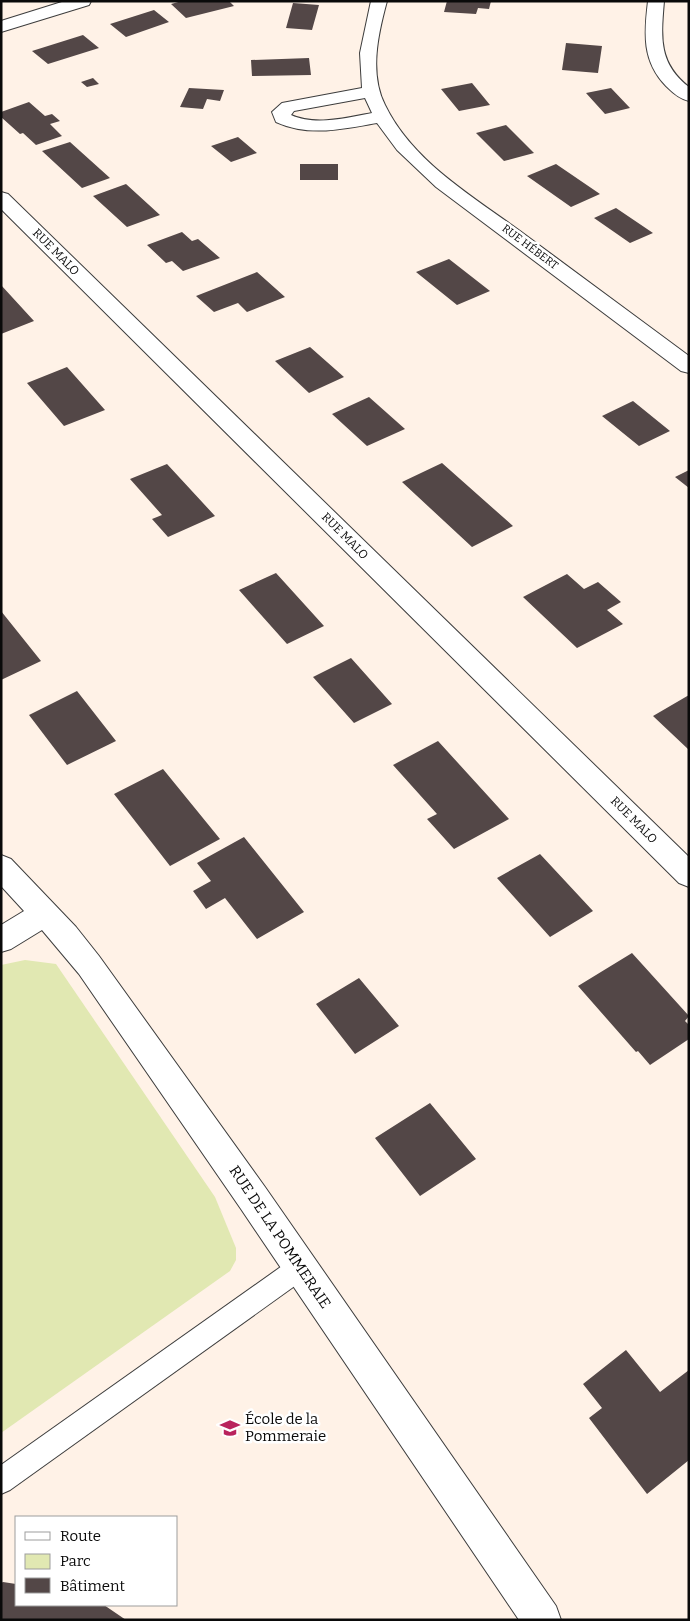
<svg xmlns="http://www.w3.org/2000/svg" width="690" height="1621" viewBox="0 0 690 1621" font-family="Bitter,serif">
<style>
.green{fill:#e1e8b2}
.building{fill:#534747}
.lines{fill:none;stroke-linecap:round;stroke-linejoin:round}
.service-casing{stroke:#3d3d3d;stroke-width:2}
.minor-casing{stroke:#3d3d3d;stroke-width:2}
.service{fill:#fff;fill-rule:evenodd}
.minor{fill:#fff;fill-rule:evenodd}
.labels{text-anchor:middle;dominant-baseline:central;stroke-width:5;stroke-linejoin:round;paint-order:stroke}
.far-street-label{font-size:11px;fill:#0a0a0a;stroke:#fff}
.street-label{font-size:12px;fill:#0a0a0a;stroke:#fff}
.near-street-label{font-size:15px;fill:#0a0a0a;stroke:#fff}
.near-poi-label{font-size:15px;fill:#0a0a0a;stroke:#fff;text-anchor:start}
</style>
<rect width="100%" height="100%" fill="#fff2e7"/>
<!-- green -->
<path class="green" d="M 25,960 L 56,964 L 215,1197 L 236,1248 L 236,1260 L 230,1271 L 1,1433 L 1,965 Z"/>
<!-- building -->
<path class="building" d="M 182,1 L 229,1 L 234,6 L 186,18 L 171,4 Z
M 447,1 L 491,1 L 489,9 L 478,8 L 476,14 L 444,12 Z
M 293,3 L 319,5 L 312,30 L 286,28 Z
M 154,10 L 169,22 L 126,37 L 110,24 Z
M 83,35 L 99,48 L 48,64 L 32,51 Z
M 566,43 L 602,46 L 598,73 L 562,70 Z
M 309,58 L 311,75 L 252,76 L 251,60 Z
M 93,78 L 99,84 L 87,87 L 81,82 Z
M 472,83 L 490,105 L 459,111 L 441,89 Z
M 189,88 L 224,90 L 220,101 L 207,99 L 203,109 L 180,107 Z
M 611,88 L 630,108 L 605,114 L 586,93 Z
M 29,102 L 45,116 L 52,114 L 60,121 L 50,124 L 62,136 L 36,145 L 23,133 L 20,134 L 1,117 L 1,112 Z
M 506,125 L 534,153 L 504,161 L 476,133 Z
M 238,137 L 257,153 L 231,162 L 211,146 Z
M 70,142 L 110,178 L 82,188 L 42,151 Z
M 300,164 L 338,164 L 338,180 L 300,180 Z
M 556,164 L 600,194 L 571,207 L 527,176 Z
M 126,184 L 160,215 L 127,227 L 93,196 Z
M 616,208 L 653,233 L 630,243 L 594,218 Z
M 182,232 L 192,241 L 198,239 L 220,258 L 183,271 L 172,261 L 166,263 L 147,245 Z
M 449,259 L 490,291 L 457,305 L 416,272 Z
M 257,272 L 285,297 L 247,312 L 238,303 L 214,312 L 196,296 Z
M 1,285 L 34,321 L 1,334 Z
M 310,347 L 344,377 L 309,393 L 275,361 Z
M 67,367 L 105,410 L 64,426 L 27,383 Z
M 369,397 L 405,429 L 367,446 L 332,414 Z
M 633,401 L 670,431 L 639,446 L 602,416 Z
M 442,463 L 513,526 L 472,547 L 402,482 Z
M 167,464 L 215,516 L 168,537 L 152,519 L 162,515 L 130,479 Z
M 689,470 L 689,488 L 675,477 Z
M 276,573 L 324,626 L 287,644 L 239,590 Z
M 567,574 L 584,589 L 598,582 L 621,602 L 607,610 L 623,624 L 577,648 L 523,597 Z
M 1,611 L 41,661 L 1,680 Z
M 351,658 L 392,704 L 354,723 L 313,677 Z
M 77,691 L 116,741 L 67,765 L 29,715 Z
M 689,695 L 689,750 L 653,716 Z
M 438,741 L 509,819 L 454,849 L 427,819 L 437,814 L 393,765 Z
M 163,769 L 220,839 L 170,866 L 114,794 Z
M 244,837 L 304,912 L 257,939 L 225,898 L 206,909 L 193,891 L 211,881 L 197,863 Z
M 540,854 L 593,911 L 550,937 L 497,878 Z
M 632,953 L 689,1016 L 685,1021 L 689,1025 L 689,1039 L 650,1065 L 638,1051 L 636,1052 L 578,986 Z
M 359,978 L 399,1026 L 355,1054 L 316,1004 Z
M 430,1103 L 476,1159 L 420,1196 L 375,1138 Z
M 626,1350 L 660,1392 L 689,1370 L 689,1460 L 647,1494 L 589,1418 L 602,1408 L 583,1384 Z
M 3,1582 L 16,1584 L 16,1605 L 104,1605 L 126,1620 L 1,1620 L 1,1583 Z"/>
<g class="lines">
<defs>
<path id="service" d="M 301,1255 L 310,1259 L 313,1267 L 310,1275 L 10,1490 L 1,1494 L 1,1465 L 292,1259 Z"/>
<path id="minor" d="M 65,1 L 91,1 L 89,5 L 1,32 L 1,21 Z
M 371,1 L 387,1 C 378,34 369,73 385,105 C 412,161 472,196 520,231 C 576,273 633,314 689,356 L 689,373 L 681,371 L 436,187 L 397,150 L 377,123 C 343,129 309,137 276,122 L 272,112 L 282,103 L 362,88 L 360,53 ZM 365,98 L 372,113 C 346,118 315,126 291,115 L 294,111 Z
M 648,1 L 664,1 C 661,37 658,63 689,87 L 689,101 C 680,99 673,93 666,86 C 642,61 644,34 648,1 Z
M 1,192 L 8,194 L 689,857 L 689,887 L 679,883 L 1,209 Z
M 1,855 L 11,859 L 76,927 L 99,956 L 265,1187 L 556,1606 L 561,1620 L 519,1620 L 241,1209 L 79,974 L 42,930 L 11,949 L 1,952 L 1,925 L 24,911 L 1,886 Z"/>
</defs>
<!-- service casing -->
<use href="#service" class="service-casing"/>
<!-- minor casing -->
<use href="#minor" class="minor-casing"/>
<!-- service -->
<use href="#service" class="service"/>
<!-- minor -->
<use href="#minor" class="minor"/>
</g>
<!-- icons -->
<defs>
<symbol id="school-bare" viewBox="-9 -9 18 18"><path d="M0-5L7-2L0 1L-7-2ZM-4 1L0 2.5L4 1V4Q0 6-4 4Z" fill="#b9235d" stroke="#fff" stroke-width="2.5" paint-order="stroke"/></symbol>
</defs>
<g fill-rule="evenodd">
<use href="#school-bare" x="216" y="1414" width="28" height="28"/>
</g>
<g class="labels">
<!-- far-street labels -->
<g class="far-street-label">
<text transform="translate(530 247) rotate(37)">RUE HÉBERT</text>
</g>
<!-- street labels -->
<g class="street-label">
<text transform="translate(56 252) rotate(45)">RUE MALO</text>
<text transform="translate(345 536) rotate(45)">RUE MALO</text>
<text transform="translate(634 820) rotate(45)">RUE MALO</text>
</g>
<!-- near-street labels -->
<g class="near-street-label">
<text transform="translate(280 1237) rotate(56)">RUE DE LA POMMERAIE</text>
</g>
<!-- near-poi labels -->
<g class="near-poi-label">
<text x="245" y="1419">École de la<tspan x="245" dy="17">Pommeraie</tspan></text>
</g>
</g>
<!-- border -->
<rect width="690" height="1621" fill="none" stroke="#0a0a0a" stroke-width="5"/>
<!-- legend -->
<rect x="15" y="1516" width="162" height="90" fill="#ffffff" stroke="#9d9d9d"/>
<rect x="25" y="1532" width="25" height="8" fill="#ffffff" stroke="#9d9d9d"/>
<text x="60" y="1541" font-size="15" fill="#0a0a0a">Route</text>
<rect x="25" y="1554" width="25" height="15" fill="#e1e8b2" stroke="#9d9d9d"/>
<text x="60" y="1566" font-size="15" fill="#0a0a0a">Parc</text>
<rect x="25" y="1578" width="25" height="15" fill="#534747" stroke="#9d9d9d"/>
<text x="60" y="1591" font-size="15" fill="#0a0a0a">Bâtiment</text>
</svg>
